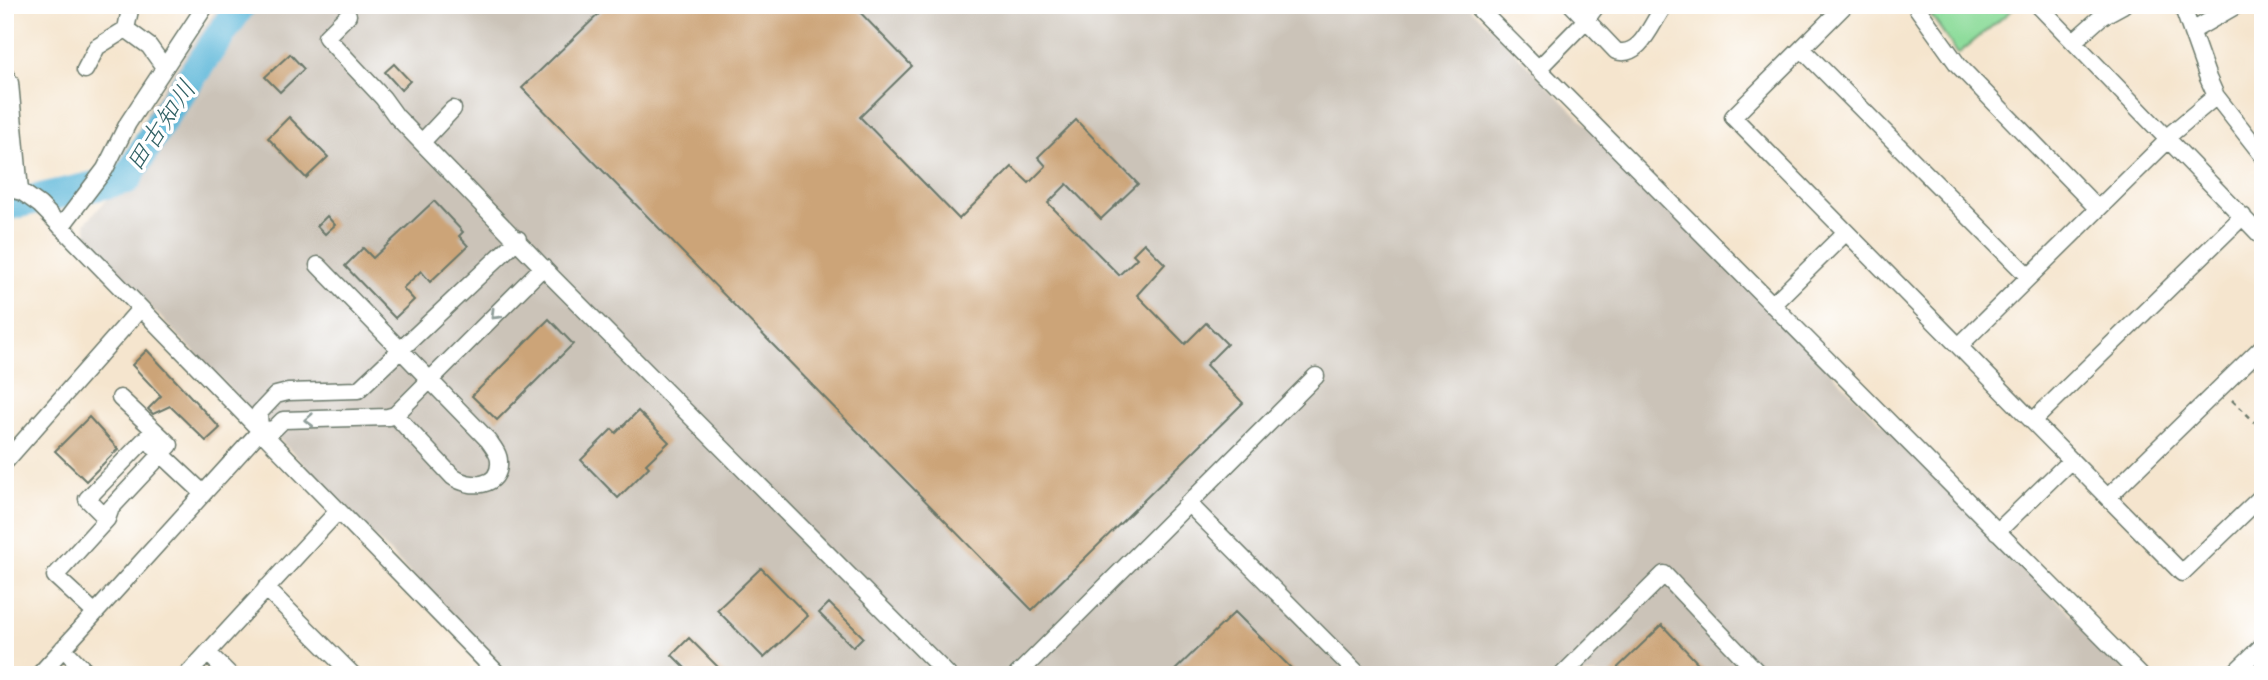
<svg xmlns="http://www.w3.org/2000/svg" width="2268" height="680" viewBox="0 0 2268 680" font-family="'Architects Daughter','Klee One',sans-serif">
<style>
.industrial{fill:#cbc3b8}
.green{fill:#8cdb9a;stroke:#568c67;stroke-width:2}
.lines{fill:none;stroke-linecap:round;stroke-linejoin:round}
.river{stroke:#5ab6d8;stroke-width:30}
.building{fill:#cca478}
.minor-casing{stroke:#6a786a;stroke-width:19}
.path{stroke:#6a786a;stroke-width:2.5;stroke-dasharray:5 5;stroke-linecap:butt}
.minor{stroke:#fff;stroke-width:16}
.oneway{stroke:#8f9e9a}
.labels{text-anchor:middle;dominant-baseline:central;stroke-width:7;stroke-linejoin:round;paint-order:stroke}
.water-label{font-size:26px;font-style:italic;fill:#316165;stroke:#fff}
</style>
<rect width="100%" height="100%" fill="#fff"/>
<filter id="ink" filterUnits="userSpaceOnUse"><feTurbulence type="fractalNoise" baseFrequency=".0143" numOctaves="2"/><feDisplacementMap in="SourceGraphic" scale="14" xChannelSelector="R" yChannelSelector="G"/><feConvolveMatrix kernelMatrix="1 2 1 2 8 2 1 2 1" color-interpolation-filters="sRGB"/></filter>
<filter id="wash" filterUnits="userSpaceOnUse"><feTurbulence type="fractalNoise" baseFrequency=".00686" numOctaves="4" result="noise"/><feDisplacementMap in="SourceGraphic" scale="28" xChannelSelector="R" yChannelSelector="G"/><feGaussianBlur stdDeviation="1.57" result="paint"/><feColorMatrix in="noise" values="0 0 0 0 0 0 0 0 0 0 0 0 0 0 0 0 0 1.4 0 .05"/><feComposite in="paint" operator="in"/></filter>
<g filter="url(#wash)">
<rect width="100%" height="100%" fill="#f5e5ce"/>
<!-- industrial -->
<path class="industrial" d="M 219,5 L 1468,5 L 2131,675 L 509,675 L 89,244 L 85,223 L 113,193 L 109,189 L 135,150 L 144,124 L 142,121 L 146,117 L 146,112 Z"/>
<!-- green -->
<path class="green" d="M 1924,5 L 2018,5 L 1958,54 Z"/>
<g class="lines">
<!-- river -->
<path class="river" d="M 5,206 L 127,179 L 165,115 L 241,5"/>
</g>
<g id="blocks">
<!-- building -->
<path class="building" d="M 608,5 L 853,5 L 912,66 L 860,117 L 959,219 L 1012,167 L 1029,183 L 1046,166 L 1038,157 L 1076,120 L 1138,184 L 1101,219 L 1067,184 L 1048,203 L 1119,275 L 1137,258 L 1133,254 L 1144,243 L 1165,264 L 1137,295 L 1185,344 L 1206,323 L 1227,344 L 1206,365 L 1243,403 L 1032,610 L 522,88 Z
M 290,54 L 304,69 L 280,92 L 265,77 Z
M 394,64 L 410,81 L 401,90 L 385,72 Z
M 289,117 L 328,157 L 306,178 L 268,138 Z
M 434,201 L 463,232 L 459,236 L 468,246 L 430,282 L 421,271 L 403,288 L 414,300 L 395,318 L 345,266 L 363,248 L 373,258 Z
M 327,216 L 335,225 L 325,234 L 317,226 Z
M 549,319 L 573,344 L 497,420 L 472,396 Z
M 147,350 L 220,428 L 206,441 L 170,406 L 153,414 L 148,409 L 161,396 L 132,365 Z
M 638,411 L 669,442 L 646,464 L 649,467 L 618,498 L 581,460 L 612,429 L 616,433 Z
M 89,417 L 118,449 L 86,481 L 55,451 Z
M 761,568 L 808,616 L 764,658 L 717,610 Z
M 829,603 L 863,637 L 853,647 L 819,613 Z
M 1235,612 L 1298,675 L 1170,675 Z
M 1662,625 L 1709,675 L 1610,675 Z
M 689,638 L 726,675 L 692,675 L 672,655 Z"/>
</g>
</g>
<g filter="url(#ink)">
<use href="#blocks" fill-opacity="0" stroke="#6a786a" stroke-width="2"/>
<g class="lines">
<defs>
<path id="minor" d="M 131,5 L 126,29 L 149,46 L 164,67
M 1475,5 L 2140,675
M 1572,5 L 1616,51 C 1641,59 1652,21 1665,5
M 1845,5 L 1733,117 L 2182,573 L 2263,495
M 1915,5 L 1958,65 L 2098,209
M 2038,5 L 2263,238
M 2182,5 L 2208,78 L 2216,96 L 2263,156
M 348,15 L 326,37 L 383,98 L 396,116 L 553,278 L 948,675
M 2192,31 L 2237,5
M 2074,41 L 2101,17 L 2123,5
M 1802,49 L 2029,277
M 1538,69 L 1586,20 L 1597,5
M 85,70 L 97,47 L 126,29
M 5,74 L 10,83 L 20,191
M 2166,138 L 2216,96
M 422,142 L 453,109
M 5,188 L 22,192 L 40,205 L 499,675
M 61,227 L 105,169 L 128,123 L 206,5
M 318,265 L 489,441 C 493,447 499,454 499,461 C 501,488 470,489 453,477 L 395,415
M 1772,305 L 1846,232
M 1959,346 L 2168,140
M 2033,421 L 2243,216
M 260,431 L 259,413 L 276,395 L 288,392 L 358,390 L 518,239
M 154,447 L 203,493
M 5,462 L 140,309
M 2108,497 L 2263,346
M 1188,503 L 1359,675
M 107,519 L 87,499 L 154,430
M 1997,532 L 2071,460
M 266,588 L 353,675
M 95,613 L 55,576 L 107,519 L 111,508 L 170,445 L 120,398
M 63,648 L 89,675
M 208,653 L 230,675
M 39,675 L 260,431 L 274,429 L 283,420 L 388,417 L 395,415 L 543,267
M 187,675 L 338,511
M 1017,675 L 1316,376
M 1562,675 L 1664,574 L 1760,675
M 2232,675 L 2263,645"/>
</defs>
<!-- minor casing -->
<use href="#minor" class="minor-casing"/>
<!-- path -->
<path class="path" d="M 2232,400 L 2263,430"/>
<!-- minor -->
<use href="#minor" class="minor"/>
</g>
<!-- one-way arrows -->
<defs><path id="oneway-chevron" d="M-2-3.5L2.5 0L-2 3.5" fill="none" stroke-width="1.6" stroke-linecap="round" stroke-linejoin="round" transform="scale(1.75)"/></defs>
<g class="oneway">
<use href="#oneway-chevron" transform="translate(495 315) rotate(135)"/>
<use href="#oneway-chevron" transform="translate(309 420) rotate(178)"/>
</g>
</g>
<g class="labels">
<!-- water labels -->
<g class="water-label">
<text transform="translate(161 126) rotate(-56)">田古知川</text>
</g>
</g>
<!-- margin -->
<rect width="2268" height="680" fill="none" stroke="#fff" stroke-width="28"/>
</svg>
